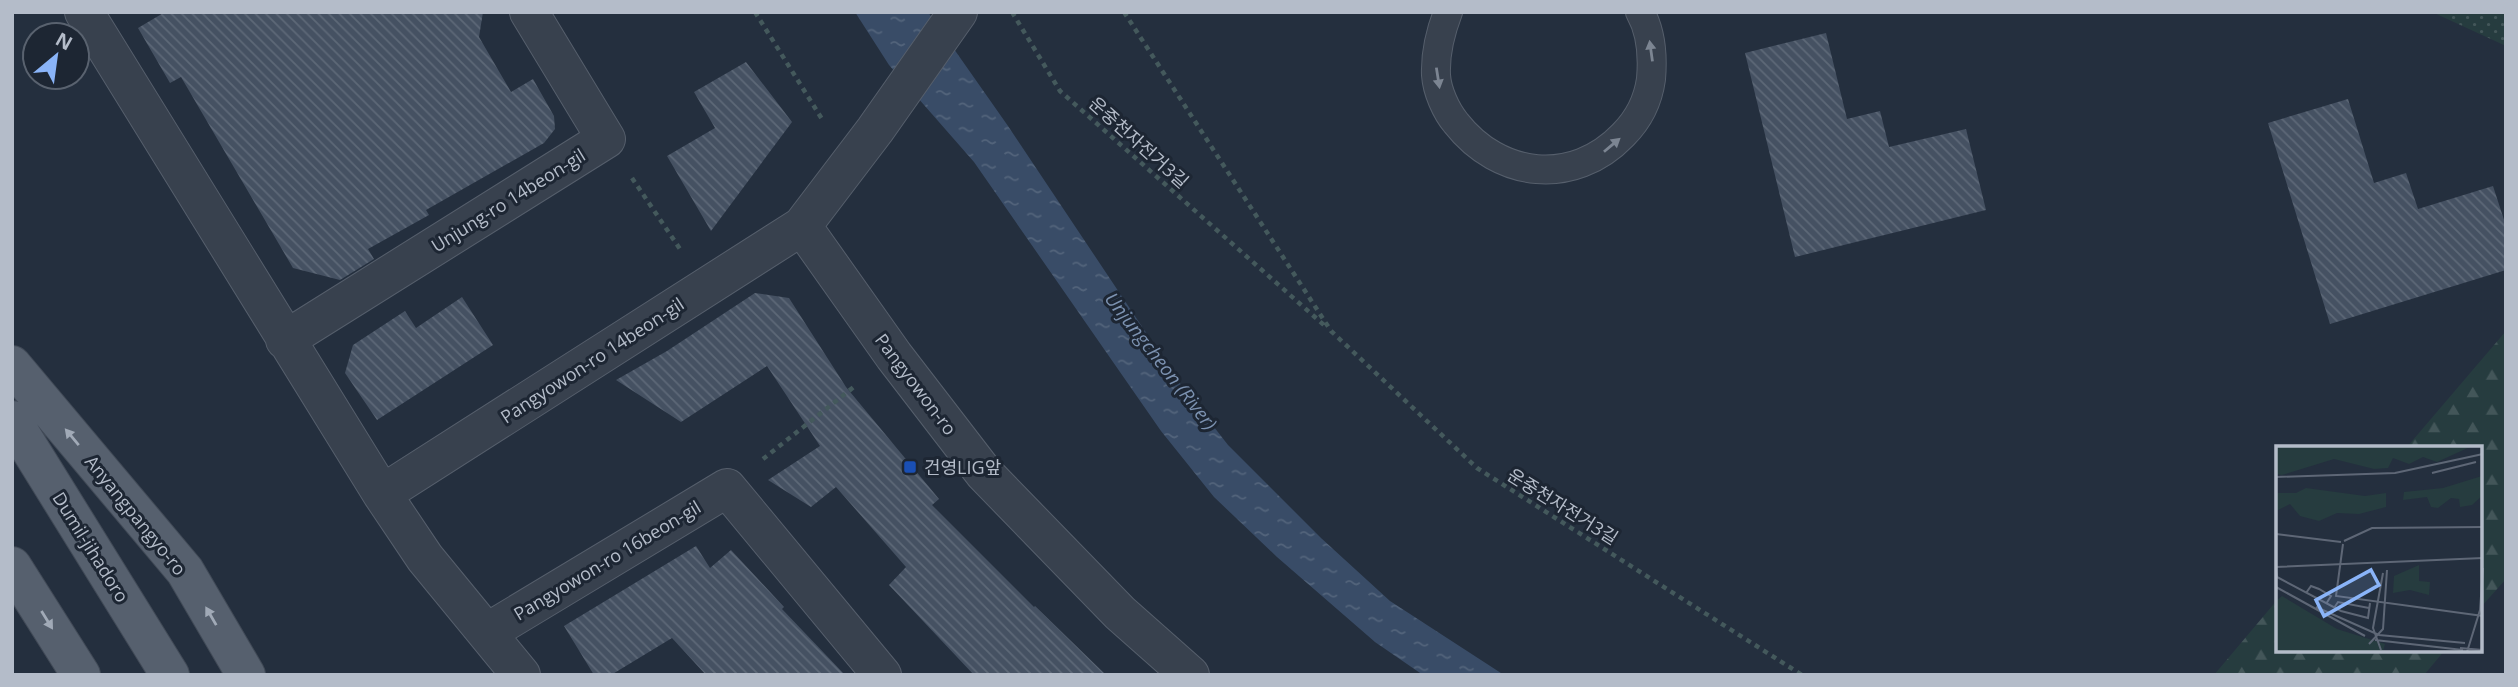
<svg xmlns="http://www.w3.org/2000/svg" width="2518" height="687" viewBox="0 0 2518 687" font-family="'Open Sans','Noto Sans KR',sans-serif">
<style>
.grass{fill:url(#grass-dots)}
.forest{fill:url(#forest-firs)}
.water{fill:url(#water-ripples)}
.building{fill:url(#building-back-hatch)}
.lines{fill:none;stroke-linecap:round;stroke-linejoin:round}
.lane-casing{stroke:#565f6c;stroke-width:30}
.street-casing{stroke:#565f6c;stroke-width:40}
.primary-casing{stroke:#414a57;stroke-width:40}
.path{stroke:#44595c;stroke-width:4.5;stroke-dasharray:5 5;stroke-linecap:butt}
.lane{stroke:#38414e;stroke-width:28}
.street{stroke:#38414e;stroke-width:38}
.primary{stroke:#56606e;stroke-width:38}
.oneway{fill:#7c8592}
.oneway2{fill:#a1aab7}
.transit-dot{fill:#1a4fb4;stroke:#1d2633;stroke-width:2.5}
.labels{text-anchor:middle;dominant-baseline:central;stroke-width:6;stroke-linejoin:round;paint-order:stroke}
.street-label{font-size:18px;fill:#b4bcc9;stroke:#1d2633}
.poi-label{font-size:18px;fill:#b4bcc9;stroke:#1d2633;text-anchor:start}
.water-label{font-size:19px;font-style:italic;fill:#7c92b1;stroke:#1d2633}
.inset-road{fill:none;stroke:#5e6776;stroke-width:2}
.view{fill:#8ab4f8;fill-opacity:0.15;stroke:#8ab4f8;stroke-width:3.5}
.inset-edge{fill:none;stroke:#b4bcc9;stroke-width:3.5}
</style>
<defs>
<pattern id="grass-dots" width="8" height="8" patternUnits="userSpaceOnUse" patternTransform="scale(1.75)"><rect width="8" height="8" fill="#263c3f"/><path d="M2 2h.1M6 6h.1" fill="none" stroke="#435659" stroke-width="1.8" stroke-linecap="round"/></pattern>
<pattern id="forest-firs" width="22" height="20" patternUnits="userSpaceOnUse" patternTransform="scale(1.75)"><rect width="22" height="20" fill="#263c3f"/><path d="M5 1l3.5 6h-7zM16 11l3.5 6h-7z" fill="#435659"/></pattern>
<pattern id="water-ripples" width="26" height="14" patternUnits="userSpaceOnUse" patternTransform="scale(1.75)"><rect width="26" height="14" fill="#394c67"/><path d="M2 4q2-2 4 0t4 0M15 11q2-2 4 0t4 0" fill="none" stroke="#53647b"/></pattern>
<pattern id="building-back-hatch" width="6" height="6" patternUnits="userSpaceOnUse" patternTransform="scale(1.75)"><rect width="6" height="6" fill="#455162"/><path d="M-1 5l2 2M0 0l6 6M5-1l2 2" fill="none" stroke="#5d6877"/></pattern>
</defs>
<rect width="100%" height="100%" fill="#242f3e"/>
<!-- grass -->
<path class="grass" d="M 2432,12 L 2506,12 L 2506,46 Z"/>
<!-- forest -->
<path class="forest" d="M 2506,331 L 2506,579 L 2481,607 L 2481,447 L 2407,447 Z
M 2278,599 L 2278,650 L 2445,650 L 2424,675 L 2214,675 Z"/>
<!-- water -->
<path class="water" d="M 855,12 L 928,12 L 1008,126 L 1179,382 L 1228,445 L 1321,538 L 1390,601 L 1504,675 L 1423,675 L 1375,642 L 1277,557 L 1214,497 L 1161,431 L 974,162 L 889,65 Z"/>
<!-- building -->
<path class="building" d="M 165,12 L 483,12 L 479,37 L 511,92 L 533,79 L 554,116 L 555,129 L 544,143 L 426,210 L 429,215 L 368,249 L 374,259 L 340,280 L 293,268 L 181,77 L 170,83 L 138,28 Z
M 1826,33 L 1847,119 L 1880,111 L 1889,147 L 1966,129 L 1986,210 L 1795,257 L 1745,53 Z
M 746,62 L 792,122 L 711,231 L 667,156 L 715,128 L 694,92 Z
M 2348,99 L 2374,183 L 2406,173 L 2418,209 L 2493,186 L 2506,226 L 2506,270 L 2330,324 L 2268,123 Z
M 755,293 L 789,298 L 846,387 L 939,499 L 932,505 L 1034,607 L 1035,606 L 1106,675 L 974,675 L 889,585 L 906,567 L 836,487 L 811,507 L 768,480 L 820,446 L 767,366 L 681,422 L 616,380 L 667,351 Z
M 462,297 L 493,345 L 377,420 L 345,373 L 353,345 L 405,311 L 416,328 Z
M 696,546 L 710,568 L 731,550 L 784,607 L 782,609 L 845,675 L 706,675 L 672,638 L 611,675 L 594,675 L 564,626 Z"/>
<g class="lines">
<defs>
<path id="lane" d="M 1448,12 C 1440,33 1435,52 1436,75 C 1437,91 1446,111 1456,123 C 1499,178 1573,187 1623,135 C 1638,120 1648,101 1651,79 C 1653,56 1652,33 1640,12"/>
<path id="street" d="M 84,12 L 382,494 L 425,558 L 521,675
M 958,12 L 875,130 L 802,226 L 894,356 L 984,473 L 1120,613 L 1190,675
M 285,340 L 606,139 L 529,12
M 382,494 L 802,226
M 488,632 L 727,488 L 882,675"/>
<path id="primary" d="M 12,365 L 185,571 L 246,675
M 12,420 L 170,675
M 12,566 L 81,675"/>
</defs>
<!-- lane casing -->
<use href="#lane" class="lane-casing"/>
<!-- street casing -->
<use href="#street" class="street-casing"/>
<!-- primary casing -->
<use href="#primary" class="primary-casing"/>
<!-- path -->
<path class="path" d="M 755,12 L 822,119
M 1012,12 L 1060,91 L 1325,326
M 1124,12 L 1331,331 L 1477,468 L 1802,675
M 632,178 L 680,249
M 763,459 L 855,386"/>
<!-- lane -->
<use href="#lane" class="lane"/>
<!-- street -->
<use href="#street" class="street"/>
<!-- primary -->
<use href="#primary" class="primary"/>
</g>
<!-- one-way arrows -->
<defs><path id="oneway-solid" d="M-6-.8H1V-3.2L6.5 0L1 3.2V.8H-6Z" transform="scale(1.75)"/></defs>
<g class="oneway">
<use href="#oneway-solid" transform="translate(1651 51) rotate(-98)"/>
<use href="#oneway-solid" transform="translate(1438 78) rotate(81)"/>
<use href="#oneway-solid" transform="translate(1612 145) rotate(-40)"/>
</g>
<g class="oneway2">
<use href="#oneway-solid" transform="translate(72 437) rotate(-130)"/>
<use href="#oneway-solid" transform="translate(211 616) rotate(-120)"/>
<use href="#oneway-solid" transform="translate(47 620) rotate(58)"/>
</g>
<!-- markers -->
<rect class="transit-dot" x="903" y="460" width="14" height="14" rx="3.5"/>
<g class="labels">
<!-- street labels -->
<g class="street-label">
<text transform="translate(1139 142) rotate(42)">운중천자전거3길</text>
<text transform="translate(508 200) rotate(-32)">Unjung-ro 14beon-gil</text>
<text transform="translate(592 360) rotate(-33)">Pangyowon-ro 14beon-gil</text>
<text transform="translate(916 384) rotate(53)">Pangyowon-ro</text>
<text transform="translate(1563 506) rotate(32)">운중천자전거3길</text>
<text transform="translate(136 515) rotate(51)">Anyangpangyo-ro</text>
<text transform="translate(91 547) rotate(58)">Dumil-jihadoro</text>
<text transform="translate(607 560) rotate(-31)">Pangyowon-ro 16beon-gil</text>
</g>
<!-- poi labels -->
<g class="poi-label">
<text x="924" y="467">건영LIG앞</text>
</g>
<!-- water labels -->
<g class="water-label">
<text transform="translate(1161 361) rotate(52)">Unjungcheon (River)</text>
</g>
</g>
<!-- overview -->
<g transform="translate(2276 446)">
<rect width="206" height="206" fill="#242f3e"/>
<path d="M 0,0 L 196,0 L 161,16 L 147,11 L 133,18 L 117,12 L 112,22 L 98,23 L 58,13 L 6,29 L 0,28 ZM 206,30 L 206,50 L 196,59 L 184,61 L 183,53 L 175,52 L 162,62 L 155,61 L 151,51 L 127,54 L 128,46 L 167,42 ZM 30,42 L 89,50 L 110,47 L 110,61 L 83,68 L 61,67 L 43,75 L 24,70 L 14,58 L 0,65 L 0,47 L 20,47 ZM 6,150 L 61,183 L 109,198 L 107,206 L 0,206 L 0,155 Z" fill="#263c3f"/>
<path d="M 143,119 L 143,135 L 154,136 L 153,149 L 134,144 L 117,147 L 118,130 Z" fill="#263c3f"/>
<path class="inset-road" d="M 156,27 L 200,16M 0,31 L 119,27 L 207,8M 0,88 L 65,96M 68,95 L 96,82 L 207,81M 67,98 L 60,150 L 207,170M 0,121 L 207,112M 0,124 L 1,131 L 65,165 L 92,172 L 94,157M 0,141 L 89,190M 30,147 L 35,140 L 43,143 L 55,150 L 50,158M 40,161 L 103,189 L 189,197M 58,162 L 62,156 L 93,162M 99,194 L 187,204M 93,198 L 107,183 L 111,124M 184,202 L 207,204M 105,204 L 97,182 L 107,127M 191,206 L 204,164 L 207,122"/>
<path class="view" d="M 95,124 L 103,139 L 48,170 L 40,154 Z"/>
<rect width="206" height="206" class="inset-edge"/>
</g>
<!-- border -->
<rect width="2518" height="687" fill="none" stroke="#b4bcc9" stroke-width="28"/>
<!-- north arrow -->
<g transform="translate(56 56) rotate(29)"><circle r="33" fill="#1d2633" stroke="#59626f" stroke-width="2"/>
<path d="M0-5L12 26L0 18L-12 26Z" fill="#8ab4f8"/>
<text y="-10" font-size="19" font-weight="bold" text-anchor="middle" fill="#b4bcc9">N</text>
</g>
</svg>
